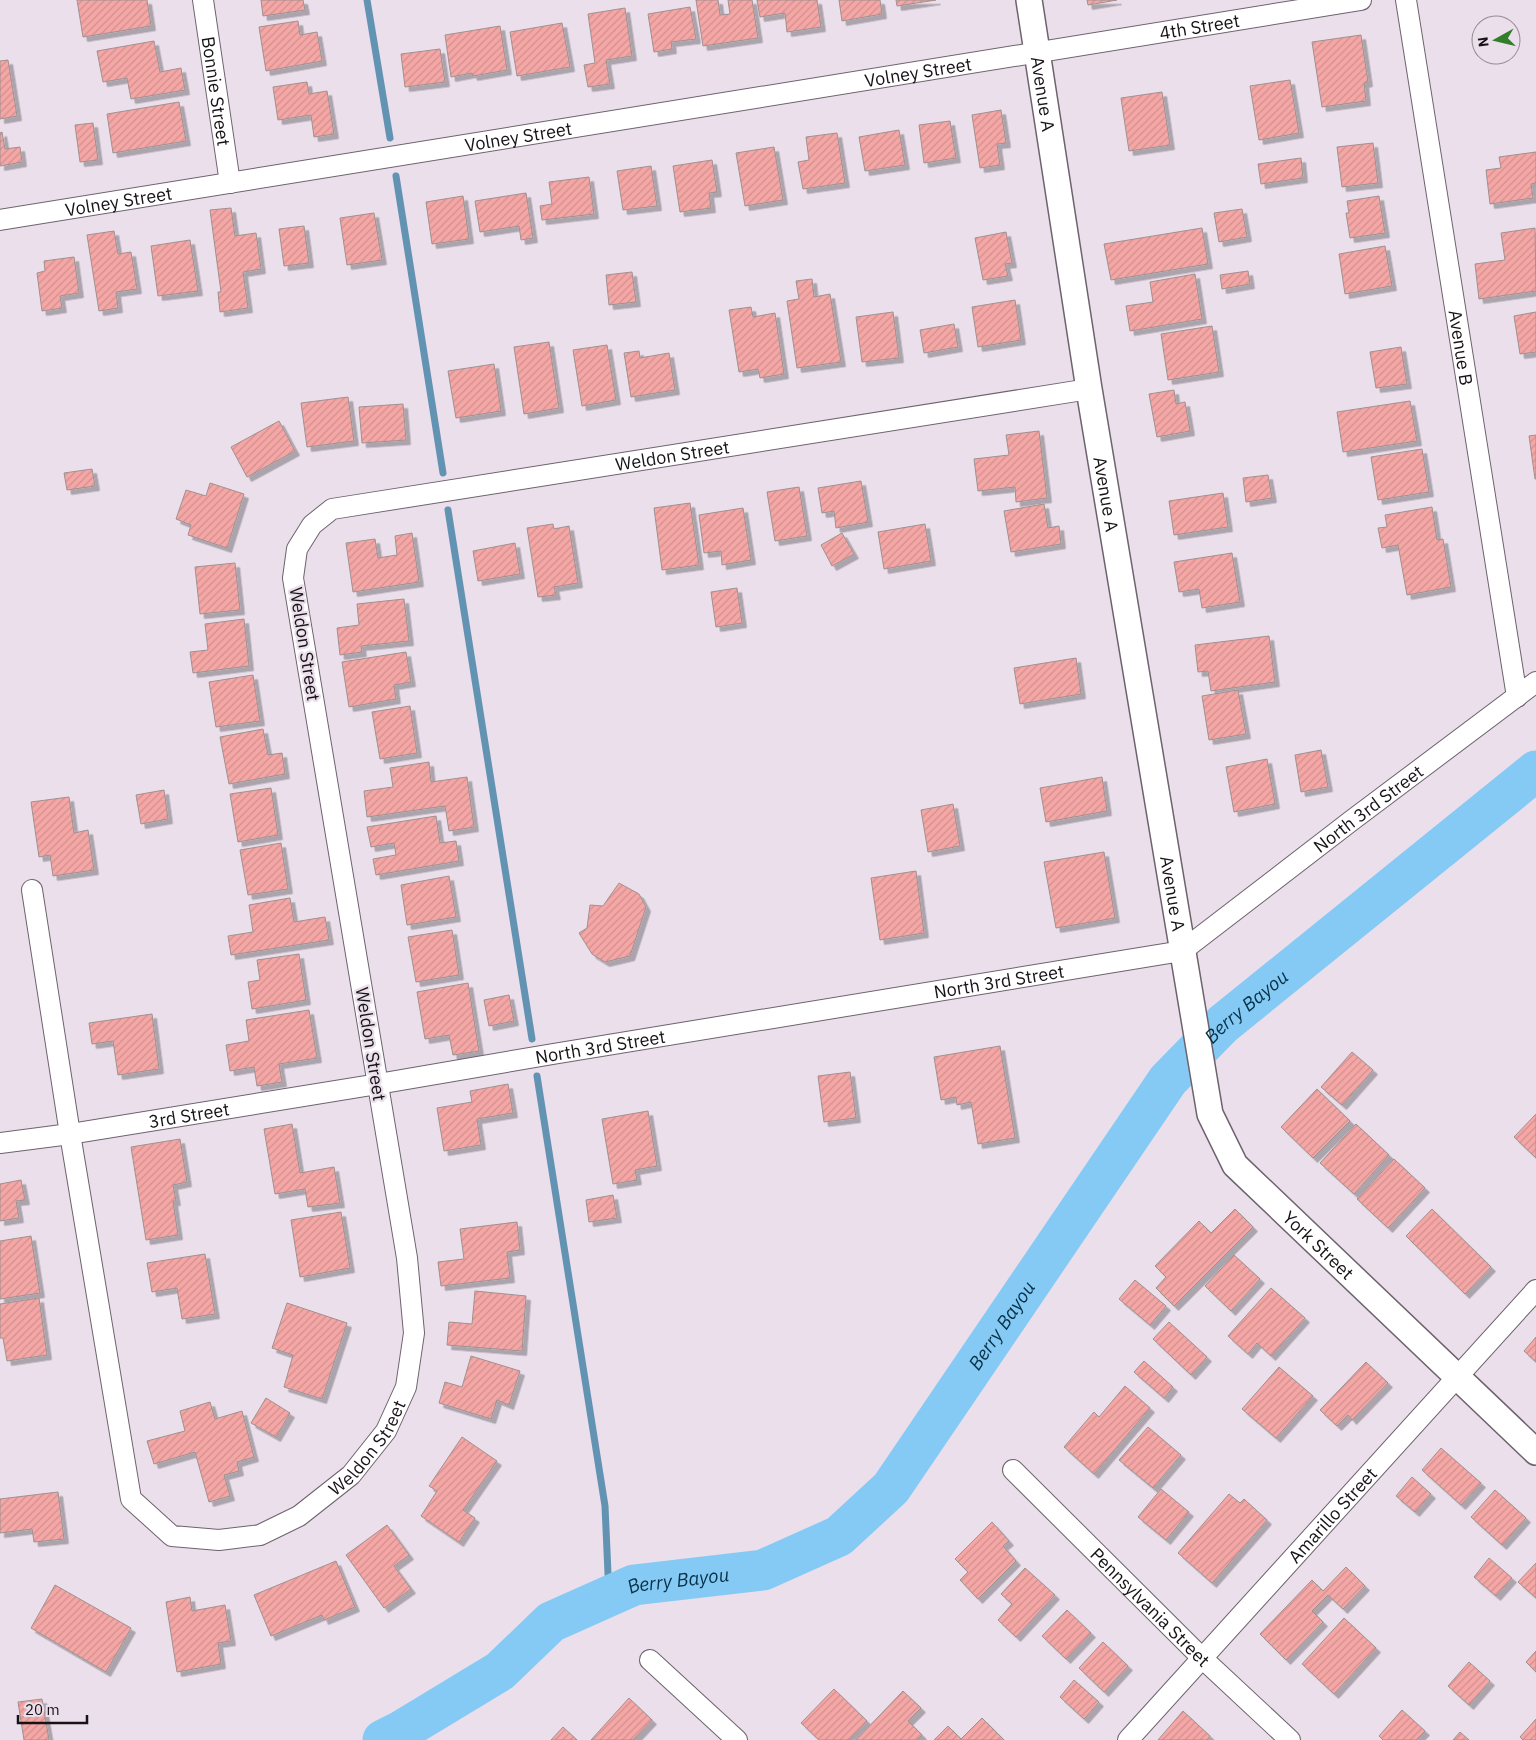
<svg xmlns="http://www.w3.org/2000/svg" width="1536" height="1740" viewBox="0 0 1536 1740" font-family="'IBM Plex Sans',sans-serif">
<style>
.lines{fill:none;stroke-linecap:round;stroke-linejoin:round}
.stream{stroke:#6393b2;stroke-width:7}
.river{stroke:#84caf5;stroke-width:41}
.building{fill:url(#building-hatch);stroke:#a09090;filter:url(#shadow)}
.minor-casing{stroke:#6d636d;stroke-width:22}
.tertiary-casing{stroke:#6d636d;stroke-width:28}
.minor{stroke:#fff;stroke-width:20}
.tertiary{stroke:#fff;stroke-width:25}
.labels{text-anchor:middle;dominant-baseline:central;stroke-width:4.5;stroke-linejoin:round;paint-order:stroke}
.street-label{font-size:18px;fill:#161216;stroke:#eadfeb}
.water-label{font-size:19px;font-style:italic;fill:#073046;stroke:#eadfeb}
</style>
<defs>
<pattern id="building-hatch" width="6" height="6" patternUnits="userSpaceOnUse" patternTransform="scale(1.25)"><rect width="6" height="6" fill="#f5a7a6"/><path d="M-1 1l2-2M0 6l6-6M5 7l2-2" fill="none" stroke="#d18f8e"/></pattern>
<filter id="shadow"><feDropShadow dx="4.5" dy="4.5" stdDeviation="0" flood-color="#0004"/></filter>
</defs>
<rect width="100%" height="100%" fill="#eadfeb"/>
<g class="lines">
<!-- stream -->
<path class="stream" d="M 367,0 L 390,138
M 396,176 L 443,473
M 448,510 L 532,1039
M 537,1076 L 605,1506 L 609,1596"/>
<!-- river -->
<path class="river" id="s1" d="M 383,1740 L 401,1731 L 500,1671 L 551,1622 L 634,1585 L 763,1570 L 839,1536 L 891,1488 L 1168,1080 L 1223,1024 L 1536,771"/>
</g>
<!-- building -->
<path class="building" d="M 77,0 L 147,0 L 151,26 L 83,37 Z
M 261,0 L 303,0 L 305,10 L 263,16 Z
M 696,0 L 718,0 L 720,15 L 730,14 L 728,0 L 752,0 L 758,38 L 703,46 Z
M 757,0 L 817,0 L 821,27 L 787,32 L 785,13 L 760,17 Z
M 839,0 L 880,0 L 882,14 L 842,21 Z
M 896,0 L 936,0 L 897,6 Z
M 1087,0 L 1117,0 L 1088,5 Z
M 690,7 L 696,39 L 671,42 L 672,49 L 654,52 L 648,14 Z
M 625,8 L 632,56 L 606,60 L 610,84 L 588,87 L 584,65 L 595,63 L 588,14 Z
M 298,21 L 300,35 L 317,32 L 322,61 L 266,71 L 259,27 Z
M 562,23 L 570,67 L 517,76 L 510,32 Z
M 500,26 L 507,70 L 473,76 L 472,73 L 451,77 L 445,35 Z
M 1361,35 L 1368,82 L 1364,83 L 1366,101 L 1322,107 L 1312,42 Z
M 154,41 L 160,72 L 181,68 L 185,90 L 131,99 L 127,78 L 103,82 L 97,51 Z
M 440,49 L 445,82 L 405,87 L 401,54 Z
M 8,60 L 17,116 L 0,119 L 0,61 Z
M 1290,80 L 1299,133 L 1259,140 L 1250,86 Z
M 307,82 L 309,94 L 327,91 L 334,134 L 314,137 L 311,115 L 278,120 L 273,87 Z
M 1162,92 L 1170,145 L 1129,151 L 1121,98 Z
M 179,102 L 186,141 L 113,153 L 107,114 Z
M 1001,110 L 1006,143 L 997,144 L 1000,165 L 980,168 L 972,115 Z
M 950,121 L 956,158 L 924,163 L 919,125 Z
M 93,123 L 98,160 L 80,162 L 75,125 Z
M 899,130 L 905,165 L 865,171 L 859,137 Z
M 2,132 L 5,149 L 20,147 L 22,162 L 0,166 L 0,133 Z
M 837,133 L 845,183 L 803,189 L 798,162 L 809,160 L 806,137 Z
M 1373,143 L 1378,183 L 1342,187 L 1337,147 Z
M 774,147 L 783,200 L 745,206 L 736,153 Z
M 1536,152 L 1536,183 L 1531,184 L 1533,198 L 1490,204 L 1486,170 L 1501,168 L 1499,157 Z
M 1301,158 L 1303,178 L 1261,184 L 1258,164 Z
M 712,160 L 717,192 L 709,193 L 711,208 L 680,212 L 673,166 Z
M 651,166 L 657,206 L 623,210 L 617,171 Z
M 589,177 L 594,214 L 542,220 L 540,206 L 552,204 L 549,182 Z
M 526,193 L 533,238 L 521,240 L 519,226 L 480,232 L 475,201 Z
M 463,196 L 469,239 L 432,244 L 426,202 Z
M 1379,196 L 1385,233 L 1350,238 L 1346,213 L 1349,213 L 1347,201 Z
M 231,208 L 235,236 L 256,233 L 261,269 L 243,272 L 248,308 L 220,312 L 218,292 L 221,292 L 210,210 Z
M 1242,209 L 1247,237 L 1219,242 L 1214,213 Z
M 374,213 L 382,260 L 347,265 L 340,218 Z
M 304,226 L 309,263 L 284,266 L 279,229 Z
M 1202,228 L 1208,264 L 1111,280 L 1104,244 Z
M 1535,228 L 1536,291 L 1479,299 L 1475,264 L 1505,260 L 1501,233 Z
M 114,231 L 118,254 L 131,252 L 137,289 L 116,292 L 118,308 L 99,311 L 87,235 Z
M 1006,232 L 1012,263 L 1005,264 L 1008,276 L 983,280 L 975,238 Z
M 190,240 L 198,291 L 158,296 L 151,246 Z
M 1385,246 L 1392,286 L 1345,294 L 1339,254 Z
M 74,257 L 79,293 L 60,296 L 62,308 L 42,311 L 37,273 L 45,271 L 44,261 Z
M 1248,271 L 1250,284 L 1222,289 L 1220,275 Z
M 632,272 L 636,302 L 609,305 L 606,275 Z
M 1195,274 L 1202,319 L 1130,331 L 1126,306 L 1153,302 L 1150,282 Z
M 812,279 L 814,297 L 830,294 L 841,362 L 797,368 L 787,301 L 799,299 L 796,281 Z
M 1015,300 L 1021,340 L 978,347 L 972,307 Z
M 751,307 L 753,317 L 775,313 L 784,374 L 760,378 L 758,369 L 739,372 L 729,310 Z
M 893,312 L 899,358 L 862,362 L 856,317 Z
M 1536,312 L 1536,352 L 1520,354 L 1514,316 Z
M 954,324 L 958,347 L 924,353 L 920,330 Z
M 1212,326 L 1219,372 L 1168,380 L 1161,334 Z
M 549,342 L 559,408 L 524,414 L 514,347 Z
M 607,345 L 616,400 L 582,406 L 573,350 Z
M 1401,347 L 1407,384 L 1376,388 L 1370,352 Z
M 639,351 L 640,358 L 669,353 L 675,390 L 631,397 L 624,353 Z
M 494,364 L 501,411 L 456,418 L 448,371 Z
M 1174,390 L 1176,404 L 1185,402 L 1190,431 L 1157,437 L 1149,394 Z
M 348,397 L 354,441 L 307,447 L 301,403 Z
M 1410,401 L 1417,441 L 1343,452 L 1337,412 Z
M 403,404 L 406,440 L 362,443 L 359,407 Z
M 279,421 L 295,451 L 247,477 L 231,447 Z
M 1039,431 L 1047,498 L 1016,502 L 1015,487 L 978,491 L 974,459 L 1009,455 L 1006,435 Z
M 1536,435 L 1536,479 L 1535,479 L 1529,436 Z
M 1422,449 L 1429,492 L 1378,500 L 1371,457 Z
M 92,469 L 95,486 L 67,490 L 64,473 Z
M 1268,475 L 1272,498 L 1246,502 L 1243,478 Z
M 861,481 L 868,522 L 836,528 L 834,511 L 822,513 L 818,488 Z
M 210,483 L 244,494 L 227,548 L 188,535 L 191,525 L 176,519 L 186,490 L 206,496 Z
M 799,487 L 807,536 L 775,541 L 767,492 Z
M 1223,493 L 1228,527 L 1174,535 L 1169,501 Z
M 690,503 L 699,565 L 662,570 L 654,508 Z
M 1044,504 L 1048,528 L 1059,526 L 1061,544 L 1011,552 L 1004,511 Z
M 1432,507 L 1437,540 L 1443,539 L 1451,587 L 1407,595 L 1398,545 L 1382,548 L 1378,528 L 1387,527 L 1385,515 Z
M 743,508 L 751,560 L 722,565 L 721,551 L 704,553 L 699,515 Z
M 553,524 L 554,529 L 569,526 L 578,583 L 554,587 L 556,595 L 538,597 L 527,528 Z
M 925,524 L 931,561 L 884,569 L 878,532 Z
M 412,533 L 419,582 L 353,592 L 346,543 L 375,539 L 378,558 L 397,555 L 395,536 Z
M 842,533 L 854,554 L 832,566 L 821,545 Z
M 515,543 L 520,574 L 478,581 L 473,551 Z
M 1232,553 L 1240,602 L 1202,608 L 1199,589 L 1179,592 L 1174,562 Z
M 235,563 L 240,610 L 200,614 L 195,567 Z
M 737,588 L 742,623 L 716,627 L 711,592 Z
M 404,599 L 409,641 L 361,646 L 362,652 L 340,655 L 337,628 L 359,625 L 357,604 Z
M 244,619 L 249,666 L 193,673 L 190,652 L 208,650 L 205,624 Z
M 1269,636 L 1275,682 L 1211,691 L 1208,671 L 1198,672 L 1195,645 Z
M 406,652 L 411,682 L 394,685 L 396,699 L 349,707 L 342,662 Z
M 1076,658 L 1081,694 L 1020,704 L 1014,668 Z
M 253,675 L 260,721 L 216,727 L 209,682 Z
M 1238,690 L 1246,734 L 1209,740 L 1202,696 Z
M 410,706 L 417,753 L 380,759 L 372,712 Z
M 263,729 L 268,755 L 282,753 L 285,774 L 229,784 L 220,737 Z
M 1321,750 L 1328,787 L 1301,792 L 1295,755 Z
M 1267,759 L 1275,804 L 1234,812 L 1226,767 Z
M 429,762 L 431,782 L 467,777 L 474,827 L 449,831 L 445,806 L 367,817 L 364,791 L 393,787 L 390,768 Z
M 1102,777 L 1107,811 L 1046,822 L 1040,788 Z
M 271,788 L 278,835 L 238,842 L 230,794 Z
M 164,790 L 168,819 L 141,824 L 136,795 Z
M 69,797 L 74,833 L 88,830 L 94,870 L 53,876 L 50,855 L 39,857 L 31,802 Z
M 953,804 L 960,846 L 928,852 L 921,810 Z
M 436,816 L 440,843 L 456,841 L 459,861 L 376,875 L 373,859 L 396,855 L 394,843 L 371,847 L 367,827 Z
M 281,843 L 288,889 L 248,895 L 240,850 Z
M 1104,852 L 1115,918 L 1056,928 L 1044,862 Z
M 916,871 L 924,933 L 880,940 L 871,878 Z
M 449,876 L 456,917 L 407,925 L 401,885 Z
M 619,883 L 639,894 L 646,907 L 630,956 L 605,962 L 592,954 L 579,933 L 587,928 L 590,905 L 603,906 Z
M 290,898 L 294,922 L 325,917 L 329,940 L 231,955 L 228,936 L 253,932 L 249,905 Z
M 452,930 L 459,975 L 416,982 L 408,937 Z
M 299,954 L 306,1000 L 252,1009 L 248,982 L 260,980 L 257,960 Z
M 468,983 L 479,1051 L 453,1055 L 449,1035 L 425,1039 L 417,992 Z
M 509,995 L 514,1021 L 489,1026 L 484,1000 Z
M 309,1010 L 317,1058 L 279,1064 L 282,1082 L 257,1086 L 254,1067 L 230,1071 L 226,1045 L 249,1041 L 246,1020 Z
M 152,1014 L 159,1069 L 118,1075 L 113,1041 L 92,1044 L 89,1023 Z
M 1000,1046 L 1015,1138 L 978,1144 L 971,1102 L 957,1105 L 956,1097 L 941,1100 L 934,1057 Z
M 1352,1052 L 1373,1070 L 1342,1105 L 1321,1087 Z
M 850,1072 L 856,1118 L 824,1122 L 818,1076 Z
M 508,1084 L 513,1113 L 477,1119 L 481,1145 L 444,1151 L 437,1108 L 472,1102 L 470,1091 Z
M 1317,1089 L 1350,1121 L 1313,1158 L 1281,1127 Z
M 648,1111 L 657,1166 L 635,1170 L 637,1180 L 613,1184 L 602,1119 Z
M 1536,1114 L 1536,1158 L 1514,1137 Z
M 292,1124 L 300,1173 L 334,1167 L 340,1203 L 308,1207 L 305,1189 L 275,1194 L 264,1129 Z
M 1356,1124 L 1389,1155 L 1354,1194 L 1320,1163 Z
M 180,1139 L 187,1182 L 173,1185 L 176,1201 L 173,1201 L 178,1235 L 146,1240 L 131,1147 Z
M 1394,1159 L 1425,1188 L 1388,1228 L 1357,1199 Z
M 21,1180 L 25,1200 L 16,1201 L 19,1218 L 0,1221 L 0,1184 Z
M 613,1195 L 617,1218 L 589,1222 L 586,1200 Z
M 1235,1209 L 1253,1227 L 1174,1306 L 1156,1288 L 1166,1277 L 1155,1266 L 1199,1221 L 1211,1233 Z
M 1432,1209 L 1491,1267 L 1465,1294 L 1406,1236 Z
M 341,1212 L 350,1268 L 300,1277 L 291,1220 Z
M 517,1222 L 520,1250 L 507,1252 L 510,1278 L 441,1286 L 438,1262 L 464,1259 L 460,1229 Z
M 31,1236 L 40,1293 L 0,1299 L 0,1241 Z
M 205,1254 L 215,1314 L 182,1319 L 177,1288 L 152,1292 L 147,1263 Z
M 1234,1255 L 1260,1279 L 1231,1311 L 1205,1286 Z
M 1135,1280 L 1166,1306 L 1150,1325 L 1119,1299 Z
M 1271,1288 L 1305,1318 L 1271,1356 L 1257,1343 L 1248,1354 L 1228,1336 Z
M 475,1291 L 526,1296 L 522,1351 L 447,1345 L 449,1322 L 472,1324 Z
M 39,1298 L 47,1355 L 7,1361 L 3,1338 L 0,1338 L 0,1304 Z
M 287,1303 L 347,1323 L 322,1399 L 284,1387 L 293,1355 L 272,1348 Z
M 1169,1322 L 1207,1357 L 1191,1375 L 1153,1339 Z
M 1536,1337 L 1536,1362 L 1524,1351 Z
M 471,1356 L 520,1371 L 509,1405 L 497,1400 L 491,1419 L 439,1403 L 445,1382 L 462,1387 Z
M 1144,1361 L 1173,1387 L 1164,1398 L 1134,1372 Z
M 1366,1362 L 1388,1383 L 1352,1420 L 1348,1415 L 1337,1426 L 1320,1410 Z
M 1279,1367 L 1313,1396 L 1276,1438 L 1242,1409 Z
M 1125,1386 L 1150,1408 L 1094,1474 L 1064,1447 L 1094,1412 L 1099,1417 Z
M 266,1398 L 290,1413 L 276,1437 L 251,1423 Z
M 210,1402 L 215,1419 L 242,1411 L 254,1457 L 237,1462 L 239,1471 L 224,1475 L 230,1496 L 209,1502 L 195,1452 L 154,1464 L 147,1441 L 185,1431 L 180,1411 Z
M 1148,1427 L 1181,1455 L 1153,1488 L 1119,1460 Z
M 462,1437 L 497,1461 L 463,1510 L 475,1518 L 459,1542 L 421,1516 L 437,1491 L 429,1486 Z
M 1441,1448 L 1481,1483 L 1461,1505 L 1422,1470 Z
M 1412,1477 L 1431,1494 L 1415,1512 L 1396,1496 Z
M 1161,1489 L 1189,1512 L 1166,1540 L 1138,1517 Z
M 1495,1490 L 1526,1518 L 1502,1545 L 1471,1517 Z
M 58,1492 L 64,1539 L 34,1542 L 32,1529 L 0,1533 L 0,1499 Z
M 1229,1494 L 1240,1503 L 1244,1499 L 1267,1520 L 1212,1583 L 1178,1553 Z
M 992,1522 L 1009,1541 L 1003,1546 L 1016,1561 L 978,1599 L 960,1580 L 968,1572 L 955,1559 Z
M 387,1525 L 409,1555 L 394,1566 L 411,1589 L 384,1608 L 346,1555 Z
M 1489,1558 L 1512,1578 L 1496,1596 L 1474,1577 Z
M 336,1561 L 355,1607 L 324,1620 L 322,1615 L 271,1636 L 254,1595 Z
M 1536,1563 L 1536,1598 L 1518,1582 Z
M 1346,1567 L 1365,1586 L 1343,1609 L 1328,1595 L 1312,1611 L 1323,1622 L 1286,1660 L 1260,1634 L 1312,1580 L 1323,1591 Z
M 1025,1568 L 1055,1595 L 1016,1637 L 998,1620 L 1012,1604 L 1001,1594 Z
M 55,1585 L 131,1628 L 106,1672 L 31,1628 Z
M 190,1597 L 192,1611 L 225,1605 L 231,1641 L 218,1643 L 221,1664 L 177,1672 L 166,1602 Z
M 1067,1610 L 1091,1633 L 1066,1659 L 1042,1636 Z
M 1344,1618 L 1376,1648 L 1334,1694 L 1302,1664 Z
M 1103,1642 L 1128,1666 L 1104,1692 L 1079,1668 Z
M 1536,1651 L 1536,1672 L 1526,1662 Z
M 1469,1662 L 1490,1681 L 1469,1705 L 1448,1686 Z
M 1074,1680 L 1099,1702 L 1084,1719 L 1060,1697 Z
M 834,1689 L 867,1721 L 849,1740 L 819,1740 L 801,1723 Z
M 903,1691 L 921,1708 L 908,1721 L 922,1735 L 917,1740 L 856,1740 Z
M 629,1698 L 652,1720 L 633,1740 L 591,1740 Z
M 42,1699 L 49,1740 L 24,1740 L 18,1702 Z
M 1402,1710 L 1425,1731 L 1416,1740 L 1383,1740 L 1379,1736 Z
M 1183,1711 L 1210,1736 L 1207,1740 L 1158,1740 Z
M 982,1718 L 1004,1740 L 934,1740 L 948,1726 L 961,1739 Z
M 1536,1719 L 1536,1740 L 1523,1740 L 1520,1737 Z
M 563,1727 L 577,1740 L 551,1740 Z
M 1460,1732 L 1469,1740 L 1453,1740 Z"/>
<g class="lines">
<defs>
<g id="minor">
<path id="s2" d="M 203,0 L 230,183"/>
<path id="s3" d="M 1406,0 L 1517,697"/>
<path id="s4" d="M 0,220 L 1361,0"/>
<path id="s5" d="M 32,890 L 70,1134 L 131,1499 L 172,1536 L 219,1540 L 260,1535 L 299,1516 L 351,1475 L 386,1431 L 406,1387 L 414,1333 L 407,1258 L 293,578 L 297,549 L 312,525 L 332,509 L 1089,389"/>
<path id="s6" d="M 0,1143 L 70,1134 L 378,1084 L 553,1054 L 1182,951 L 1351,821 L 1536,682"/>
<path id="s7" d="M 1013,1470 L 1202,1658 L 1290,1740"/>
<path d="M 650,1660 L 737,1740"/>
<path id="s8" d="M 1128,1740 L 1536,1290"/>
</g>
<g id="tertiary">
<path id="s9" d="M 1029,0 L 1089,389 L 1210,1114 L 1235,1165 L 1536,1452"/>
</g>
</defs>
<!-- minor casing -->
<use href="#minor" class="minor-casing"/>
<!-- tertiary casing -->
<use href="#tertiary" class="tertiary-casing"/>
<!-- minor -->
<use href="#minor" class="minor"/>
<!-- tertiary -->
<use href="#tertiary" class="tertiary"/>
</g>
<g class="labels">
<!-- street labels -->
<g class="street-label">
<text stroke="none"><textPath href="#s4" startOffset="1215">4th Street</textPath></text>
<text stroke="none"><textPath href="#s4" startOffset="930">Volney Street</textPath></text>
<text stroke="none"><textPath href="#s2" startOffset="92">Bonnie Street</textPath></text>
<text stroke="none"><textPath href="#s9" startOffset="95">Avenue A</textPath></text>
<text stroke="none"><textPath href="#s4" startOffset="525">Volney Street</textPath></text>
<text stroke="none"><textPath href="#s4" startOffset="120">Volney Street</textPath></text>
<text stroke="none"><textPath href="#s3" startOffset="352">Avenue B</textPath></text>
<text stroke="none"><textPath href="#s5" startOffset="2222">Weldon Street</textPath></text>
<text stroke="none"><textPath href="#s9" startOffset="500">Avenue A</textPath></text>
<text transform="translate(305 644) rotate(81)">Weldon Street</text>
<text stroke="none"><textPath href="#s6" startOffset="1432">North 3rd Street</textPath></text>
<text stroke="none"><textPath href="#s9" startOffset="905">Avenue A</textPath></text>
<text stroke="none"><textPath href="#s6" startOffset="1012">North 3rd Street</textPath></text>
<text transform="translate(371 1044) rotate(81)">Weldon Street</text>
<text stroke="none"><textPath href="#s6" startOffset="608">North 3rd Street</textPath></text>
<text stroke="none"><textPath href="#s6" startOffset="191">3rd Street</textPath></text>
<text stroke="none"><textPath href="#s9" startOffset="1301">York Street</textPath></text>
<text stroke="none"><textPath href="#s5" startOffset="902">Weldon Street</textPath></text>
<text stroke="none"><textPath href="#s8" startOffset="304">Amarillo Street</textPath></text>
<text stroke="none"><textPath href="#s7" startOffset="194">Pennsylvania Street</textPath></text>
</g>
<!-- water labels -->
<g class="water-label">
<text stroke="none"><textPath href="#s1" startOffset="1182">Berry Bayou</textPath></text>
<text stroke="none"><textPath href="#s1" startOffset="778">Berry Bayou</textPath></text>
<text stroke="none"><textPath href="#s1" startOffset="342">Berry Bayou</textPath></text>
</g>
</g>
<!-- north arrow -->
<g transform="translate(1496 40) rotate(262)"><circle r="24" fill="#eadfeb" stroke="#958d96"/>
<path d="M0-4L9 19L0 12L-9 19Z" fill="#317f29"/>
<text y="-8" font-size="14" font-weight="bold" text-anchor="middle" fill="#161216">N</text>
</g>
<!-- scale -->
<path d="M18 1715v8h69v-8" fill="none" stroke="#161216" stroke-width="2.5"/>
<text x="25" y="1715" font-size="15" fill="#161216" stroke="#eadfeb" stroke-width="4" paint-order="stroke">20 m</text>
</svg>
